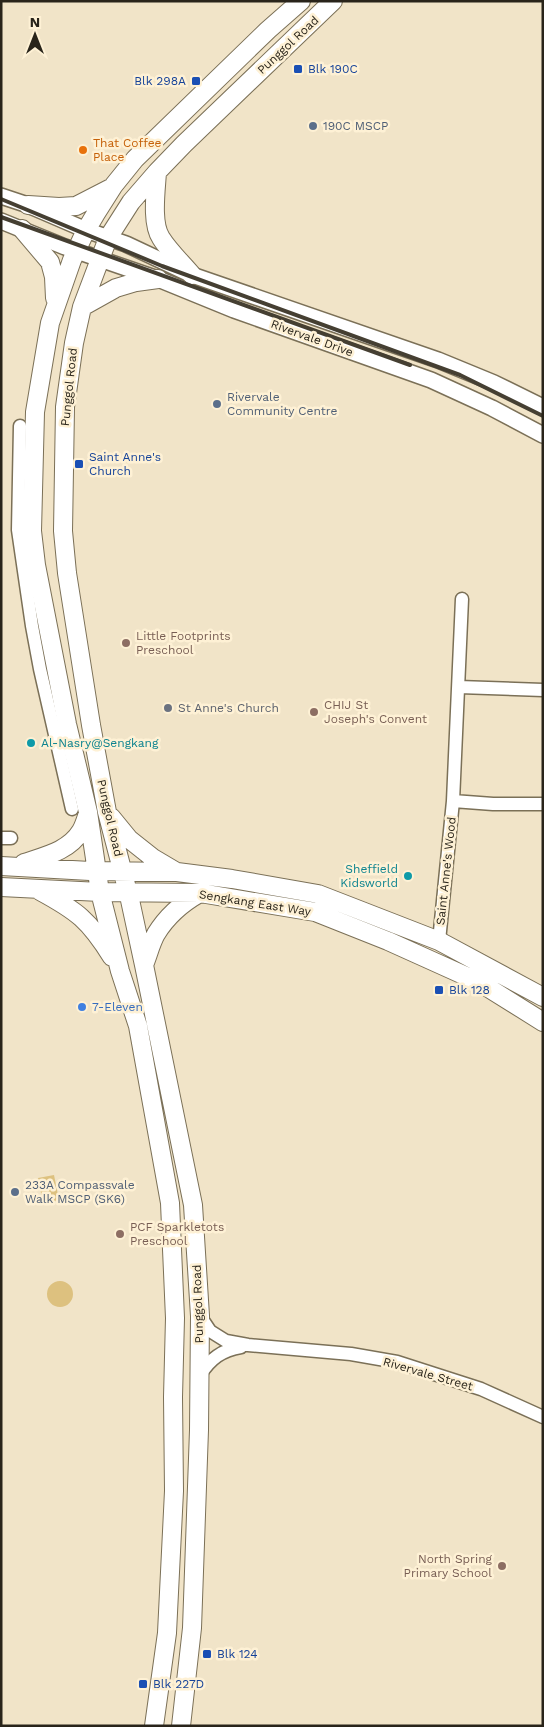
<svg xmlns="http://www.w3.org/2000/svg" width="544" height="1727" viewBox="0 0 544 1727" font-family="'Work Sans',sans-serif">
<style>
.green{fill:#ddc17f}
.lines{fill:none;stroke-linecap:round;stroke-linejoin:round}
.minor-casing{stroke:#7b7057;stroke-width:15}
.tertiary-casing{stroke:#7b7057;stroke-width:18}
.secondary-casing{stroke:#7b7057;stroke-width:20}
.minor{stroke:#fff;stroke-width:12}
.tertiary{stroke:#fff;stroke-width:15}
.secondary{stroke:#fff;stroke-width:18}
.rail{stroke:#453f32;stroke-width:4}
.transit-dot{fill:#1a4fb4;stroke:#fef1d5;stroke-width:2}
.service-dot{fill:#5c6f8a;stroke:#fef1d5;stroke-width:2}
.food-dot{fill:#e8710a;stroke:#fef1d5;stroke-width:2}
.education-dot{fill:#8d6e63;stroke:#fef1d5;stroke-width:2}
.worship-dot{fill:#6b7280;stroke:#fef1d5;stroke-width:2}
.culture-dot{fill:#0f9aa8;stroke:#fef1d5;stroke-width:2}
.shop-dot{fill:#3f7fe0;stroke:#fef1d5;stroke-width:2}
.labels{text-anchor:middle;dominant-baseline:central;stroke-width:5;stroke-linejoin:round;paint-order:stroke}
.street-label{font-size:12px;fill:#29241a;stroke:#fef1d5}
.transit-label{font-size:12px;fill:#164399;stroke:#fef1d5;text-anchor:start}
.service-label{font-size:12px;fill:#4e5e75;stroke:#fef1d5;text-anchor:start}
.food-label{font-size:12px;fill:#c56008;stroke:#fef1d5;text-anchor:start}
.education-label{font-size:12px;fill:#785e54;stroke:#fef1d5;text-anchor:start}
.worship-label{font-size:12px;fill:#5b616d;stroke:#fef1d5;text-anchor:start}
.culture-label{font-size:12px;fill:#0d838f;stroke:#fef1d5;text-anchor:start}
.shop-label{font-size:12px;fill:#366cbe;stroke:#fef1d5;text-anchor:start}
</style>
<rect width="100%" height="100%" fill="#f1e4c8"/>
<!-- green -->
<path class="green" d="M 54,1175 L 59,1200 L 43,1203 L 38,1178 Z
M47 1294a13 13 0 1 1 26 0a13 13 0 1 1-26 0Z"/>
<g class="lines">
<defs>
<path id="minor" d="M 20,426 L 18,530 L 32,626 L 40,669 L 72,809
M 459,687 L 543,690
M 453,801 L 493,804 L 543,804
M 1,838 L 11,838
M 439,941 L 453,801 L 462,599
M 200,1316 L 210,1331 L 226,1341 L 248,1345 L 351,1354 L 397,1362 L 481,1389 L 543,1417
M 200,1375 C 210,1359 222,1350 241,1347"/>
<path id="tertiary" d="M 1,196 L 28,205 L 86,230 L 126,244 L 192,275 L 438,360 L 494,383 L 543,407
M 1,221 L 65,247 L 158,279 L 234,310 L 431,380 L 492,408 L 543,435"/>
<path id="secondary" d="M 157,172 C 156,190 151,223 161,238 C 169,251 182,263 192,275
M 28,205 L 59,207 L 76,206 L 111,188
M 22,229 L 50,262 L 54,277 L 55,298
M 82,307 L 116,288 L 136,282 L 158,279
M 111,817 L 129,839 L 153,858 L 175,871
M 24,863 C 45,856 69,851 81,831 C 84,826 86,819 88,813
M 1,866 L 90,871 L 177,872 L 232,879 L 318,894 L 439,941 L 543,997
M 1,887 L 100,892 L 200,893 L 315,912 L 388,941 L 479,982 L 543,1022
M 40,891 C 77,911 89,920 112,957
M 144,965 C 148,955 151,943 156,934 C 167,916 182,903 200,893
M 154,1726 L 167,1633 L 174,1491 L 173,1397 L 175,1318 L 170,1203 L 138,1026 L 120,971 L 100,892 L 88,812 L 67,724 L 36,565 L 32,531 L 35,412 L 50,323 L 72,260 L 86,230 L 95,215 L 114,185 L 135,159 L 268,30 L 301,1
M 181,1726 L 192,1628 L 199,1430 L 200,1316 L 193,1205 L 144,965 L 130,900 L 107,812 L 91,725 L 67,573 L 63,531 L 65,407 L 74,343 L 82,307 L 108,238 L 131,202 L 157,172 L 184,144 L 333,1"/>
</defs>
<!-- minor casing -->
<use href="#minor" class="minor-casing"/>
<!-- tertiary casing -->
<use href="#tertiary" class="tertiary-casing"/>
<!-- secondary casing -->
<use href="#secondary" class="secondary-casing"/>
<!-- minor -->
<use href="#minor" class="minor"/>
<!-- tertiary -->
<use href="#tertiary" class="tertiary"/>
<!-- secondary -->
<use href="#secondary" class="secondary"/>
<!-- rail -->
<path class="rail" d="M 1,199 L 162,266 L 460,375 L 543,416
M 1,217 L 410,365"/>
</g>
<!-- markers -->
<g class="transit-dot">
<rect x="293" y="64" width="10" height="10" rx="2.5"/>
<rect x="191" y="76" width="10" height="10" rx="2.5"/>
<rect x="74" y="459" width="10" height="10" rx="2.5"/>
<rect x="434" y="985" width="10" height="10" rx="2.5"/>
<rect x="202" y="1649" width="10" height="10" rx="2.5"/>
<rect x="138" y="1679" width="10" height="10" rx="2.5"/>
</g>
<g class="service-dot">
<circle cx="313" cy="126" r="5"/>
<circle cx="217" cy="404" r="5"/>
<circle cx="15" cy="1192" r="5"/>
</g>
<circle class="food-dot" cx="83" cy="150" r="5"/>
<g class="education-dot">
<circle cx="126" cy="643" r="5"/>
<circle cx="314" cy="712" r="5"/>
<circle cx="120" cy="1234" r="5"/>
<circle cx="502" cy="1566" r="5"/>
</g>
<circle class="worship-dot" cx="168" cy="708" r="5"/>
<g class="culture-dot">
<circle cx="31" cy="743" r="5"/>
<circle cx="408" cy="876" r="5"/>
</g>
<circle class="shop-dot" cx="82" cy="1007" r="5"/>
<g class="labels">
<!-- street labels -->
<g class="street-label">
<text transform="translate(288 45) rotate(-43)">Punggol Road</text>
<text transform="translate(312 338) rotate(20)">Rivervale Drive</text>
<text transform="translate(69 387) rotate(-84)">Punggol Road</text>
<text transform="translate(110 818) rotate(77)">Punggol Road</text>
<text transform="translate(446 871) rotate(-84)">Saint Anne's Wood</text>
<text transform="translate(255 903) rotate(9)">Sengkang East Way</text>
<text transform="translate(198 1304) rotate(-92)">Punggol Road</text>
<text transform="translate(428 1374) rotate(16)">Rivervale Street</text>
</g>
<!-- transit labels -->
<g class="transit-label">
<text x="308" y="69">Blk 190C</text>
<text x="186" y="81" text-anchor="end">Blk 298A</text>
<text x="89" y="457">Saint Anne's<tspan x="89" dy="14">Church</tspan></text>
<text x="449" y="990">Blk 128</text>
<text x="217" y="1654">Blk 124</text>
<text x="153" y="1684">Blk 227D</text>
</g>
<!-- service labels -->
<g class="service-label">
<text x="323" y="126">190C MSCP</text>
<text x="227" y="397">Rivervale<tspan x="227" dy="14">Community Centre</tspan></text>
<text x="25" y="1185">233A Compassvale<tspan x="25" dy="14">Walk MSCP (SK6)</tspan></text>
</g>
<!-- food labels -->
<g class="food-label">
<text x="93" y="143">That Coffee<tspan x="93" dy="14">Place</tspan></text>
</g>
<!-- education labels -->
<g class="education-label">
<text x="136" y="636">Little Footprints<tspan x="136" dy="14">Preschool</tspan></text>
<text x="324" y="705">CHIJ St<tspan x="324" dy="14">Joseph's Convent</tspan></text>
<text x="130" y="1227">PCF Sparkletots<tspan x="130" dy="14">Preschool</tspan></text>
<text x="492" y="1559" text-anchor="end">North Spring<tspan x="492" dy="14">Primary School</tspan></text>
</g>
<!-- worship labels -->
<g class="worship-label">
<text x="178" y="708">St Anne's Church</text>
</g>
<!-- culture labels -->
<g class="culture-label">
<text x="41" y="743">Al-Nasry@Sengkang</text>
<text x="398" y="869" text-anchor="end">Sheffield<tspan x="398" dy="14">Kidsworld</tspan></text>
</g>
<!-- shop labels -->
<g class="shop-label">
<text x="92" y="1007">7-Eleven</text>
</g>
</g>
<!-- border -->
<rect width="544" height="1727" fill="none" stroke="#29241a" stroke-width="5"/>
<!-- north arrow -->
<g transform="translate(35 35)" stroke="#fef1d5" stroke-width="4" paint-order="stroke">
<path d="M0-4L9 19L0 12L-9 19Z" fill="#29241a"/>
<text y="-8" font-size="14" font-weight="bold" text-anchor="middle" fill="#29241a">N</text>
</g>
</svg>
